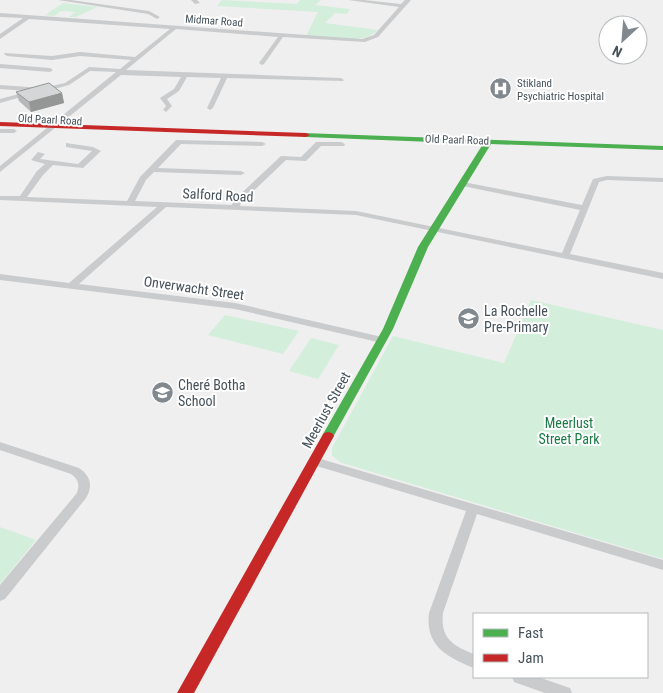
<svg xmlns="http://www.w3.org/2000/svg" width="663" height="693" viewBox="0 0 663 693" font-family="'Roboto Condensed',sans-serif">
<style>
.green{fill:#d4eedc}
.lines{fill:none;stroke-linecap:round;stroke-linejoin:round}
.street{fill:#c9cbcd;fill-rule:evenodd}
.fast{fill:#4caf50;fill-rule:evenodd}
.jam{fill:#c62828;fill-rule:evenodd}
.wall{fill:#b7b8b9}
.shaded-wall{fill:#959696}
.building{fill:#d5d6d7;stroke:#959696}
.labels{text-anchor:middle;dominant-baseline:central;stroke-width:4;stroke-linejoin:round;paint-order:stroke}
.far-street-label{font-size:11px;fill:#46525b;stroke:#fff}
.far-poi-label{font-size:11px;fill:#46525b;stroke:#fff;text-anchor:start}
.street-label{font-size:14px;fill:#46525b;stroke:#fff}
.poi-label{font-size:14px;fill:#46525b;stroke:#fff;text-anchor:start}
.park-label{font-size:14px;fill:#197b43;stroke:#fff}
</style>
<rect width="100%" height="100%" fill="#efefef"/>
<!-- green -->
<path class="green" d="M 222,0 L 297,4 L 300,0 L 321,0 L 315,5 L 350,9 L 347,14 L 335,13 L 325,23 L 378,30 C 363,46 326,37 306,36 L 318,12 L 217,6 Z
M 63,3 L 97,7 L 76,17 L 69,17 L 75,12 L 61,11 L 54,16 L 45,15 Z
M 531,300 L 663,330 L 663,559 L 342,463 L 332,456 L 332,448 L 393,336 L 504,363 Z
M 225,315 L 299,331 L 283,354 L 208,335 Z
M 311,338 L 339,345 L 318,379 L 289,371 Z
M 0,527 L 36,540 L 0,584 Z"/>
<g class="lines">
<!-- street -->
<path class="street" d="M 58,0 L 71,0 L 149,11 L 160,17 L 157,19 L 148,14 Z
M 191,0 L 197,0 L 200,3 L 195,4 Z
M 348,0 L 364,0 L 401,4 L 405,0 L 411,0 L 378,37 L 365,42 L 283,37 L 264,64 L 262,65 L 259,63 L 278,37 L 176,29 L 126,70 L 341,78 L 344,80 L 343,81 L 227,78 L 213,108 L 210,110 L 207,108 L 221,78 L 187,77 L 179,91 L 167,99 L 172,106 L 166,112 L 163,110 L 166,106 L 160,98 L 174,89 L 181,77 L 121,75 L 0,172 L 0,166 L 116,72 L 90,71 L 69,85 L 43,92 L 0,89 L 0,85 L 43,88 L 65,83 L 89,67 L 120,69 L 131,60 L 80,56 L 52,60 L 7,56 L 4,54 L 5,53 L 52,56 L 80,52 L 135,57 L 170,29 L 29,19 L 0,39 L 0,34 L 23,18 L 0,17 L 0,13 L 362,39 L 374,35 L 399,7 Z
M 0,64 L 50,68 L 53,70 L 50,72 L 0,68 Z
M 30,91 L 32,92 L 32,94 L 0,103 L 0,99 Z
M 0,129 L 14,129 L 17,131 L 14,133 L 0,133 Z
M 176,140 L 262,142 L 266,144 L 262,146 L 181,144 L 158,168 L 241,171 L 245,173 L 241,175 L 154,172 L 146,180 L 135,201 L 232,205 L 234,200 L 281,156 L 301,157 L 316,142 L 341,142 L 345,144 L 344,146 L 321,146 L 306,161 L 286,160 L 241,203 L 240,206 L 356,211 L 562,253 L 580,210 L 463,186 L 459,184 L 463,182 L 582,205 L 593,179 L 607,176 L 663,178 L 663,182 L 607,180 L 599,182 L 570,254 L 663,273 L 663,279 L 356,215 L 166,207 L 79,284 L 235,303 L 382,337 L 387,340 L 382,343 L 235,309 L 0,280 L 0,274 L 69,283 L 157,207 L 0,200 L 0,196 L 20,196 L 37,171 L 45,164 L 31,160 L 38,152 L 45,154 L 40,159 L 78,164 L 92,151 L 66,147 L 66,143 L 93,147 L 101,151 L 83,168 L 53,165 L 43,175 L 27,197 L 127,201 L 140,177 Z
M 0,442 L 79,468 C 91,476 93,486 86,498 L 5,599 L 0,601 L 0,585 L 77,493 C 80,484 78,479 71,474 L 0,450 Z
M 314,457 L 663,560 L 663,570 L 477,514 L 443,613 C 440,638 453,646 474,654 L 474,668 C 447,657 425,646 429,613 L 466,511 L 310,464 L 308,461 L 310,458 Z
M 512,677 L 538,677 L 570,688 L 572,693 L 545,693 L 514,682 Z"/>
<!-- fast -->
<path class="fast" d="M 303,133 L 663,146 L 663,150 L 491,144 L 428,247 L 393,329 L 332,439 L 324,439 L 322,436 L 383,329 L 418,247 L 483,144 L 306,137 L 303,137 Z"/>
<!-- jam -->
<path class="jam" d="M 0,122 L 306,133 L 310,135 L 306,137 L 0,126 Z
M 328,432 L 332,433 L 334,436 L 194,693 L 177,693 L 322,436 L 324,433 Z"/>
</g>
<!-- wall -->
<path class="wall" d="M 16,92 L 62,93 L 64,103 L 31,112 L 19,101 Z"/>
<!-- shaded-wall -->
<path class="shaded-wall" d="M 62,93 L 64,103 L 31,112 L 29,102 Z"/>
<!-- building -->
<path class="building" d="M 49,83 L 62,93 L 29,102 L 16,92 Z"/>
<!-- icons -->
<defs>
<symbol id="hospital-disc" viewBox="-11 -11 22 22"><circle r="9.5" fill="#81898f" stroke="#fff"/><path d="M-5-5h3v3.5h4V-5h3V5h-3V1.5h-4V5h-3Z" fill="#fff"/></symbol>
<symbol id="school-disc" viewBox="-11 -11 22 22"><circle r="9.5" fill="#81898f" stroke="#fff"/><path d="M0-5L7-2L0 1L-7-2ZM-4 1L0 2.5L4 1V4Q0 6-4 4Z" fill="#fff"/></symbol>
</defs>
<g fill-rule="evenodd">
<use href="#hospital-disc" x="488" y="76" width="25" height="25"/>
<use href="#school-disc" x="456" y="306" width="25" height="25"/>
<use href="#school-disc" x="150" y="380" width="25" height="25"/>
</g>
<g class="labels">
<!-- far-street labels -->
<g class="far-street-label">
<text transform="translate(214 21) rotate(4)">Midmar Road</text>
<text transform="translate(50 120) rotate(3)">Old Paarl Road</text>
<text transform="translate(457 140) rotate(2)">Old Paarl Road</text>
</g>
<!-- far-poi labels -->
<g class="far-poi-label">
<text x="517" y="83">Stikland<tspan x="517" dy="13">Psychiatric Hospital</tspan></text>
</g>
<!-- street labels -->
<g class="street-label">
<text transform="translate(218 195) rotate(3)">Salford Road</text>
<text transform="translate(194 288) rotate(8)">Onverwacht Street</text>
<text transform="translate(326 410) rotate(-61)">Meerlust Street</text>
</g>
<!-- poi labels -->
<g class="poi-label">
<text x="484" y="311">La Rochelle<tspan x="484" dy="16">Pre-Primary</tspan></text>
<text x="178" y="385">Cheré Botha<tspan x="178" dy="16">School</tspan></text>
</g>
<!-- park labels -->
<g class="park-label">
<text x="569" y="423">Meerlust<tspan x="569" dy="16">Street Park</tspan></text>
</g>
</g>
<!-- legend -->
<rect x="473" y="613" width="175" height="65" fill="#ffffff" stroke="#b5babd"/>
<rect x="483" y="629" width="25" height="8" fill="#4caf50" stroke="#b5babd"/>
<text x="518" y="638" font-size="15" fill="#46525b">Fast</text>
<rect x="483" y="654" width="25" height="8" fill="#c62828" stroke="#b5babd"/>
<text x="518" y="663" font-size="15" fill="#46525b">Jam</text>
<!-- north arrow -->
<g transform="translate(623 40) rotate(206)"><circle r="24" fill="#ffffff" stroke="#b5babd"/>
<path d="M0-4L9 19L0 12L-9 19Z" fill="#81898f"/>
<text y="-8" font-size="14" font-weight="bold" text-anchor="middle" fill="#46525b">N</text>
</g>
</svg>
